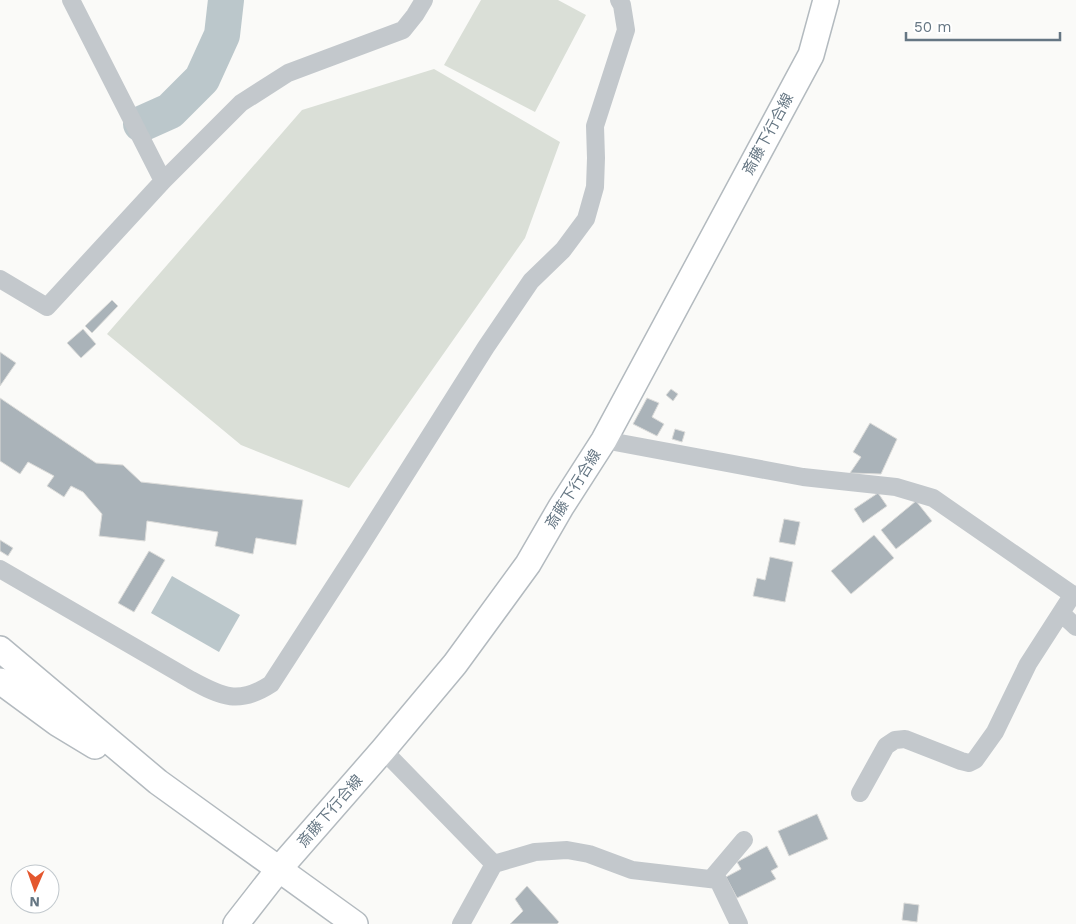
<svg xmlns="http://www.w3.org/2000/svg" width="1076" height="924" viewBox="0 0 1076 924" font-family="'Work Sans','Noto Sans JP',sans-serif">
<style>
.green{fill:#dadfd7}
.water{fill:#bbc7cb}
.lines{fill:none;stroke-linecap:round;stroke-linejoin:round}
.river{stroke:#bbc7cb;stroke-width:36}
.building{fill:#aab3b9;stroke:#dcdcda}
.secondary-casing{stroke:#b3babf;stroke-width:28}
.street{stroke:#c3c8cc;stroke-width:18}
.secondary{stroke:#fff;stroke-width:25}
.labels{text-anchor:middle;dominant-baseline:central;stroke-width:5;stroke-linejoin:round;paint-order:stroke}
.street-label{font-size:15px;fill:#657683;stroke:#fff}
</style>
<rect width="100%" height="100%" fill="#fafaf8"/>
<!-- green -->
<path class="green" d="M 481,0 L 558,0 L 586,15 L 535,112 L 444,65 Z
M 434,69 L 560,142 L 525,238 L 349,488 L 241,445 L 107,334 L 302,110 Z"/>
<!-- water -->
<path class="water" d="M 172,576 L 240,615 L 219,652 L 151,613 Z"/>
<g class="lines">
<!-- river -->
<path class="river" d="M 141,124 L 170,111 L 202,79 L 222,35 L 226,0"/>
</g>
<!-- building -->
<path class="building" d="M 112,300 L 118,306 L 92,333 L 85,326 Z
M 83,329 L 96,344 L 81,358 L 67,343 Z
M 0,352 L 16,363 L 0,386 Z
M 671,389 L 678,394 L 673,401 L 666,395 Z
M 0,398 L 96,463 L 123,465 L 141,482 L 303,500 L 296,545 L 256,538 L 253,554 L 215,546 L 218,532 L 147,521 L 145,541 L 99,536 L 102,514 L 83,492 L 71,486 L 64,497 L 47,486 L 54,476 L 28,462 L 20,474 L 0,461 Z
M 647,398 L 659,403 L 652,417 L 664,424 L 657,436 L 633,424 Z
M 870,423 L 897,439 L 881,474 L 850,473 L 861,457 L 853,452 Z
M 675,429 L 685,432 L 682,442 L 672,439 Z
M 878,493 L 887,506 L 863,523 L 854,509 Z
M 916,501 L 932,521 L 896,549 L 881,530 Z
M 784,519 L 800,522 L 795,545 L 779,542 Z
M 874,535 L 894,558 L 851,594 L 831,571 Z
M 0,540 L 13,548 L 8,556 L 0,551 Z
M 149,551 L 165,560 L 134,612 L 118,603 Z
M 770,557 L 793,562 L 785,602 L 753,596 L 757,578 L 765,580 Z
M 817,814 L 828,839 L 789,856 L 778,831 Z
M 767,846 L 778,867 L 771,871 L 776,879 L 737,898 L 726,877 L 741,869 L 737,862 Z
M 527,886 L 559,922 L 557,924 L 510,924 L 523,911 L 515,899 Z
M 904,903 L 919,905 L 917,922 L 902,920 Z"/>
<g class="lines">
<defs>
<path id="secondary" d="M 0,649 L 158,782 L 355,924
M 0,681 L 57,723 L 95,746
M 236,924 L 279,869 L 383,750 L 455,664 L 528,564 L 561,507 L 604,440 L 811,55 L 826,0"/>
</defs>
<!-- secondary casing -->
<use href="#secondary" class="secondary-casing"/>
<!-- street -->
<path class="street" d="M 71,0 L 163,181
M 0,279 L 47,307 L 163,181 L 241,103 L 288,73 L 403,30 L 415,15 L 424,0
M 604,440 L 803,477 L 896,487 L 933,498 L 1076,597
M 0,569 L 191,680 C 222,697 239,705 271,684 L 359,548 L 486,347 L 531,281 L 563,250 L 586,219 L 595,187 L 596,158 L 595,126 L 626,30 L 622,5 L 619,0
M 1061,613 L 1076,627
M 383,750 L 494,864 L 535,852 L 567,850 L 589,854 L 632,870 L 718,880 L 739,924
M 860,793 L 886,746 L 895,740 L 905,739 L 961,761 L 969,763 L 975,760 L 995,732 L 1028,664 L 1073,594
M 711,879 L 744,840
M 461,924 L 494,864"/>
<!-- secondary -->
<use href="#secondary" class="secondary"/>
</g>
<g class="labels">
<!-- street labels -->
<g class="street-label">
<text transform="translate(768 134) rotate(-62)">斎藤下行合線</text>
<text transform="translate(573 489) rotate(-58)">斎藤下行合線</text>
<text transform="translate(330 811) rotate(-49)">斎藤下行合線</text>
</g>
</g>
<!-- north arrow -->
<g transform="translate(35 889) rotate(182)"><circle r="24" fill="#ffffff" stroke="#c1c8cd"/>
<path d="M0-4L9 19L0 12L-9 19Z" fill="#e4572e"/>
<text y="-8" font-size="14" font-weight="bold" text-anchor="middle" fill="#657683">N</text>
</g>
<!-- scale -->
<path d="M906 32v8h154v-8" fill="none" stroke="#657683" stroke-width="2.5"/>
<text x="914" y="32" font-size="15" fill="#657683" stroke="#ffffff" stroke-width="4" paint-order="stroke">50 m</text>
</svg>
